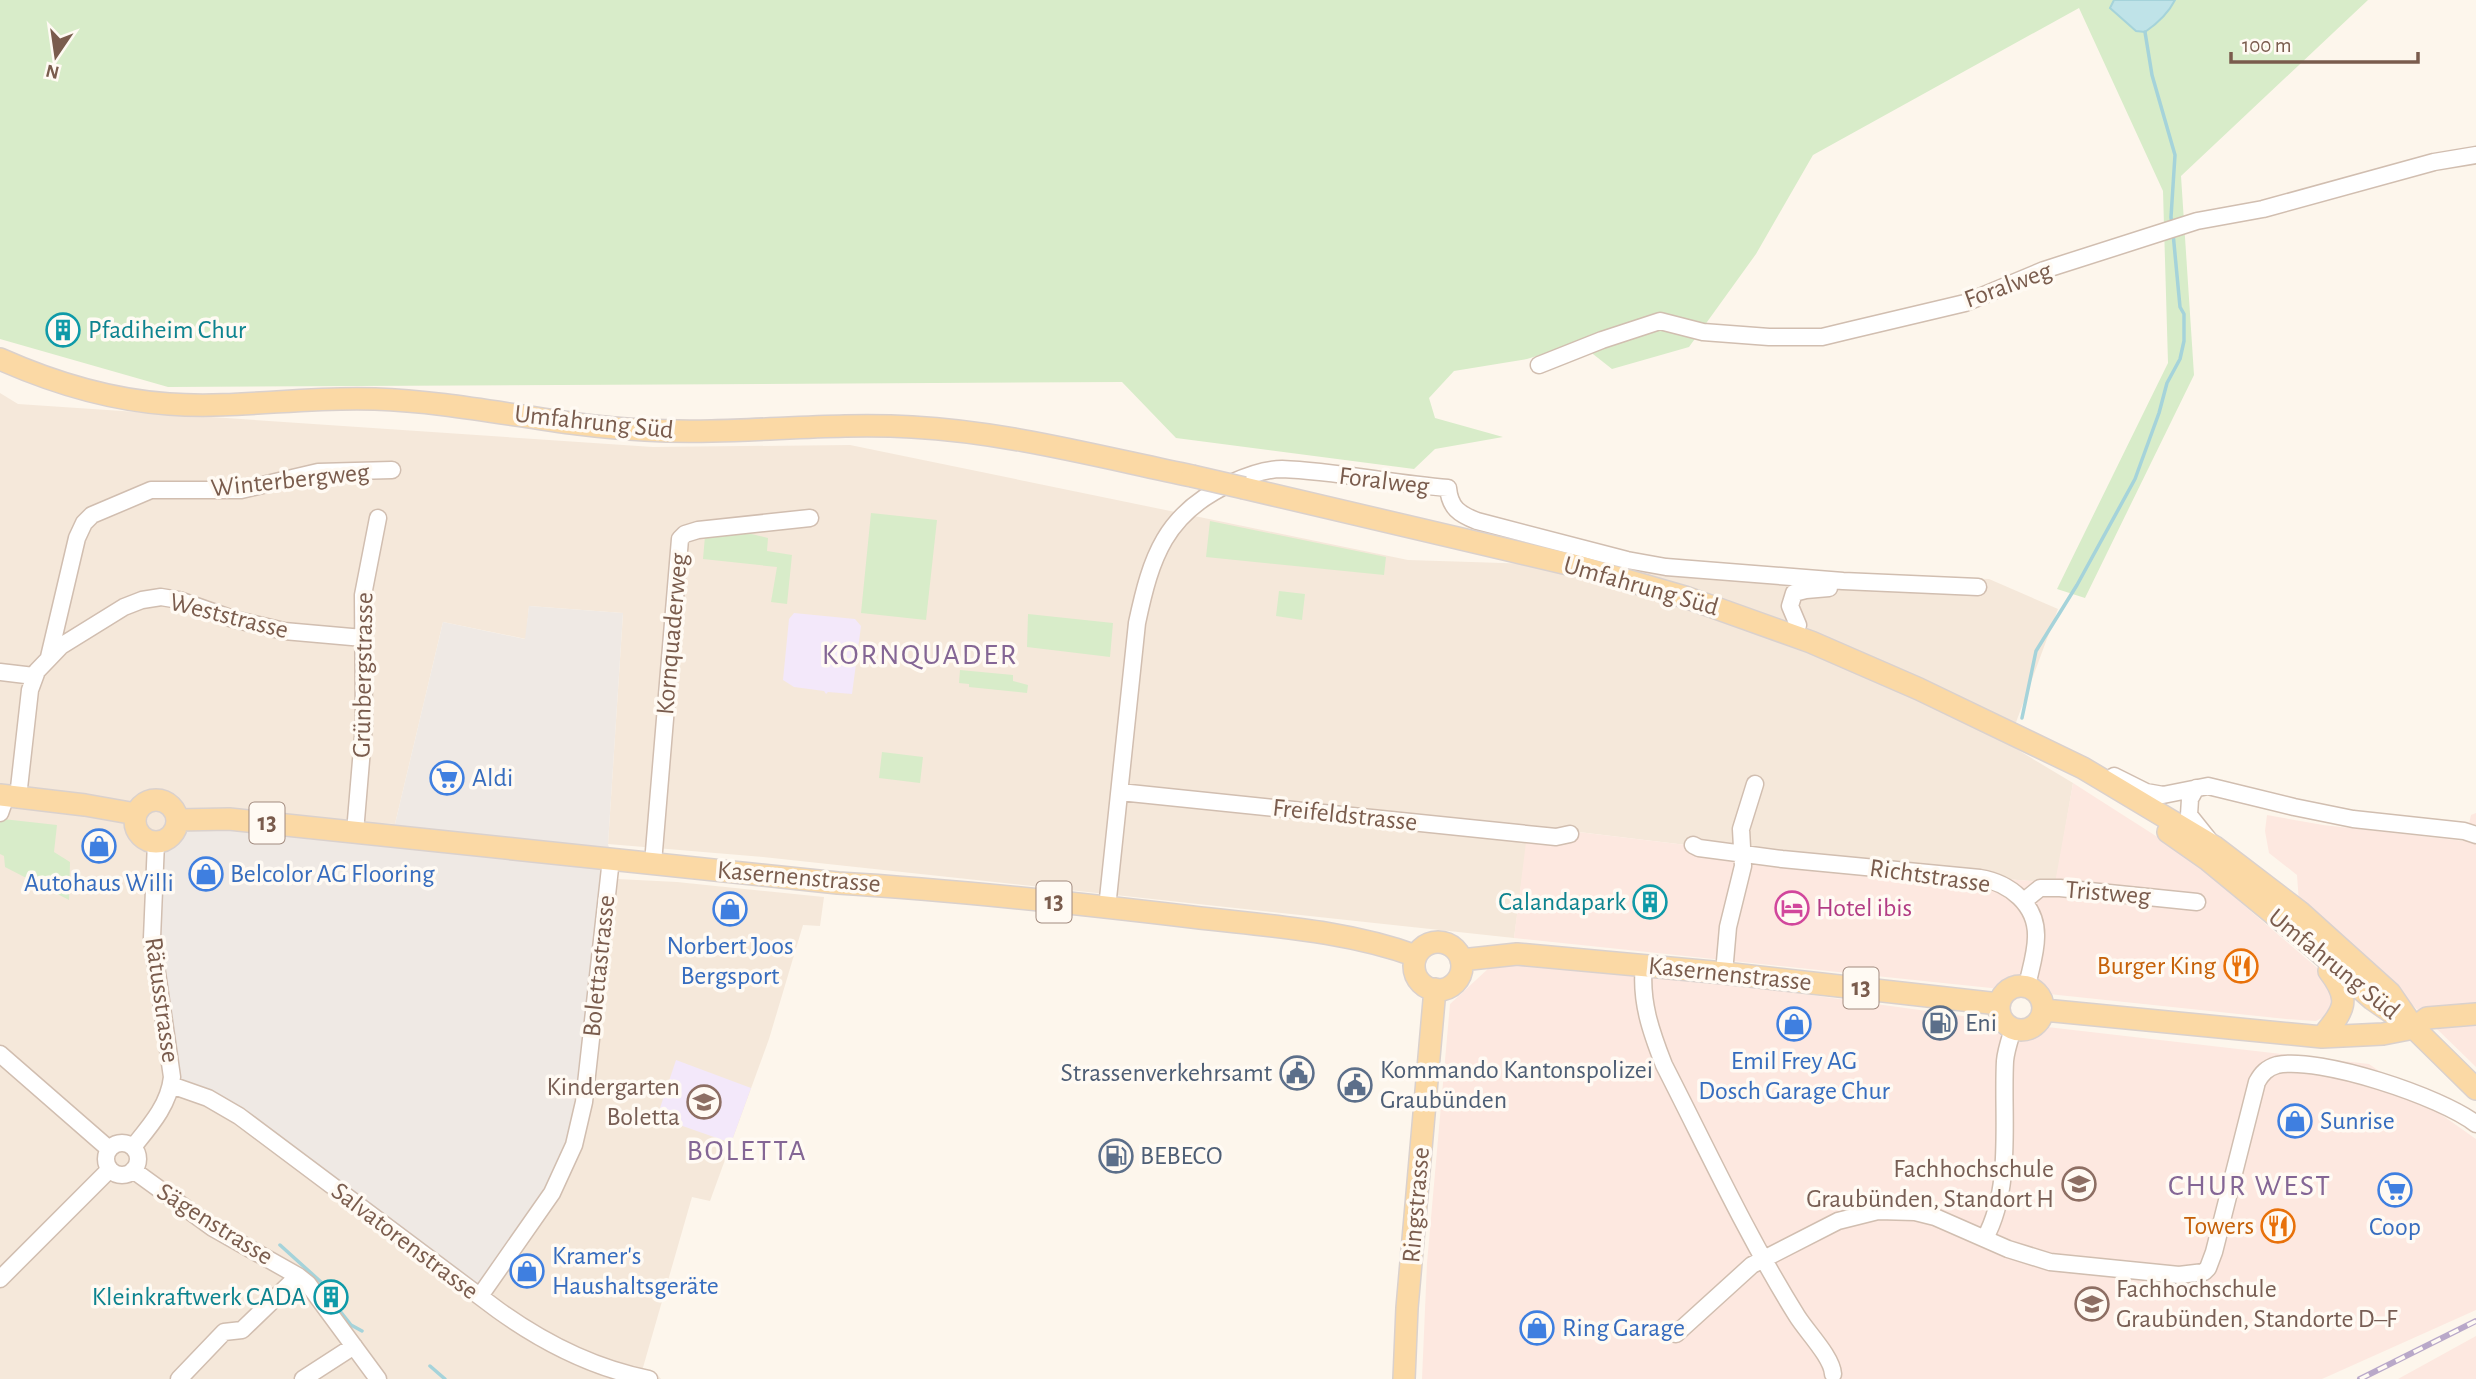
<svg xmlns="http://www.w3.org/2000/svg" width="2476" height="1379" viewBox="0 0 2476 1379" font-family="'Alegreya Sans',sans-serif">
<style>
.residential{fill:#f5e8da}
.commercial{fill:#fde8e0}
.industrial{fill:#efe9e4}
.education{fill:#f3e8fa}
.green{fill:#d8ecc9}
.water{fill:#bfe3e8;stroke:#a5d3da;stroke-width:2}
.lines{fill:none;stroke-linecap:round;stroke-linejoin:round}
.stream{stroke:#a5d3da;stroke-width:3.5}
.minor-casing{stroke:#d1beb0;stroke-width:19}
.major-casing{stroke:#dad1cd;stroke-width:24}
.minor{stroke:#fff;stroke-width:16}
.major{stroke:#fbd9a5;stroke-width:21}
.rail-casing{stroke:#b9a8c9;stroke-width:6}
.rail{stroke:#fffaf3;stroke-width:3.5;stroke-dasharray:10;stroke-linecap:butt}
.major-bridge-casing{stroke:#dad1cd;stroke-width:24;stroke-linecap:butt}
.major-bridge{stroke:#fbd9a5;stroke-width:21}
.labels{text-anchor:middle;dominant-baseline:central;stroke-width:7;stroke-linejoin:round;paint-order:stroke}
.shield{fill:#fffaf3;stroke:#a28b7f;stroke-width:2}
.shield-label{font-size:24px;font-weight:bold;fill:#7a5c4d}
.street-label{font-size:26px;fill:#7a5c4d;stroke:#fffaf3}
.culture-label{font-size:26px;fill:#0d838f;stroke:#fffaf3;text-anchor:end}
.shop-label{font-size:26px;fill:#366cbe;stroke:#fffaf3;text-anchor:start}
.hotel-label{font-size:26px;fill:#b23c85;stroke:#fffaf3;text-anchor:start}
.food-label{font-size:26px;fill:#c56008;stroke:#fffaf3;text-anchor:end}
.service-label{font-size:26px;fill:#4e5e75;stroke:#fffaf3;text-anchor:start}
.education-label{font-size:26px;fill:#785e54;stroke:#fffaf3;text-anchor:end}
.quarter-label{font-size:30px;letter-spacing:2px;fill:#846695;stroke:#fffaf3}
</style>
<rect width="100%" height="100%" fill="#fdf6ec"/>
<!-- residential -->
<path class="residential" d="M 0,393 L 18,404 L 653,447 L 850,445 L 1408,560 L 1989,579 L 2058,609 L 2008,744 L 2073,783 L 2056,883 L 1902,871 L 1529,826 L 1514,938 L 763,857 L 608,844 L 623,613 L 529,606 L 526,639 L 443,622 L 395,824 L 165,813 L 617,879 L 677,882 L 824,897 L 820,926 L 803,925 L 769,1039 L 710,1201 L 692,1197 L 642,1371 L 657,1374 L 661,1379 L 0,1379 Z"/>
<!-- commercial -->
<path class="commercial" d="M 2073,783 L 2184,854 L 2329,978 L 2335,1011 L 2316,1021 L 2286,1019 L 1514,938 L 1528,826 L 1902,871 L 2055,883 Z
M 2476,813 L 2476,1067 L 2398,991 L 2299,903 L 2297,875 L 2269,853 L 2265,831 L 2267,815 L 2323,825 L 2465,841 L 2471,815 Z
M 1515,963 L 1616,968 L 2021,1024 L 2369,1064 L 2476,1139 L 2476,1310 L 2322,1379 L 1422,1379 L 1427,1263 L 1450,1004 L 1490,967 Z
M 2476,1336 L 2476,1379 L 2398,1379 Z"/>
<!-- industrial -->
<path class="industrial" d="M 529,606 L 623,613 L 608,844 L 617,879 L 580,1123 L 561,1167 L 478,1292 L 178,1083 L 154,940 L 165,813 L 395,824 L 443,622 L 525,639 Z"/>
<!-- education -->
<path class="education" d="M 794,613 L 855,619 L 861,626 L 852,694 L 828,692 L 826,694 L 824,691 L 794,687 L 783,680 L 789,619 Z
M 676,1060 L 751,1088 L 731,1143 L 657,1117 Z"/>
<!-- green -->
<path class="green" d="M 0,0 L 2368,0 L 2181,176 L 2194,375 L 2085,598 L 2057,589 L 2168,363 L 2163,191 L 2079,8 L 1813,155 L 1756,254 L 1689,347 L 1612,369 L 1579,343 L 1527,359 L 1454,371 L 1429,398 L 1435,418 L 1503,437 L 1435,449 L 1414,469 L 1176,438 L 1122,382 L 168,387 L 0,339 Z
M 871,513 L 937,520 L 926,620 L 861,613 Z
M 1210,521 L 1386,557 L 1384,575 L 1206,557 Z
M 739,531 L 768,538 L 767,551 L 792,555 L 787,604 L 771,602 L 777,567 L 703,559 L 705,536 Z
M 1279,591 L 1305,594 L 1302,620 L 1276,616 Z
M 1028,614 L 1113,623 L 1110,657 L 1027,647 Z
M 960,670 L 1013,675 L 1013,681 L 1028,685 L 1027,693 L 969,687 L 969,684 L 959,683 Z
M 882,752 L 923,757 L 920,783 L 879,778 Z
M 3,819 L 57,825 L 54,852 L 70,862 L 69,900 L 5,867 L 4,856 L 0,854 L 0,823 Z"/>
<!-- water -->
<path class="water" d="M 2114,0 L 2175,0 C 2168,14 2158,23 2145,32 L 2136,31 L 2110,8 Z"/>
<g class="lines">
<!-- stream -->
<path class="stream" d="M 2145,32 L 2152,75 L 2175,155 L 2171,217 L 2172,225
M 2022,718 L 2036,651 L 2077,585 L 2135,479 L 2159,413 L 2167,383 L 2180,359 L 2184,341 L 2184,314 L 2180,307 L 2173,233
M 280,1245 L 321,1282
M 340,1311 L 351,1325 L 362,1331
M 430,1366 L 445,1379"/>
<defs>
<path id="minor" d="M 1539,365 L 1602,340 L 1660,321 L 1703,332 L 1769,337 L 1822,337 L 1851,330 L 1965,303 L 2044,270 L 2197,221 L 2263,209 L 2434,162 L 2476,155
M 1798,625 L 1790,606 L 1794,593 L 1806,590 L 1829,588
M 49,657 L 77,538 L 84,523 L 92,515 L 151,490 L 241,490 L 318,472 L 392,470
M 0,672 L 34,676
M 2114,776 L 2146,792 L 2163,795 L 2208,786 L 2294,807 L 2353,819 L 2464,831 L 2476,835
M 2196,788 L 2190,799 L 2189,815 L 2209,840
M 1120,792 L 1556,837 L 1570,834
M 18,797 L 30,690 L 37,671 L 61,646 L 124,607 L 142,600 L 161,597 L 179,600 L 233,619 L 284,631 L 363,638
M 0,813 L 6,796
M 355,832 L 364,725 L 363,595 L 378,518
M 1693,845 L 1699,848 L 1782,859 L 1980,878 C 2010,883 2037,905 2036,937 C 2036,953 2030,971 2027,986
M 653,863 L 680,539 L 685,534 L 698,530 L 810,518
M 2024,901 L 2040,888 L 2060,888 L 2197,902
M 1107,908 L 1137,623 C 1151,557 1165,513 1231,483 C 1246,476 1265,469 1282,469 C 1337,471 1393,484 1448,488 C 1450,508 1459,514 1477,521 L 1627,560 L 1666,567 L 1843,581 L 1978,587
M 1644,965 C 1640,1001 1651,1032 1664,1065 C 1707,1149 1747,1236 1797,1316 C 1807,1332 1832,1357 1833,1374
M 1724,973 L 1728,927 L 1743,866 L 1741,829 L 1755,784
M 0,1054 L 109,1149
M 171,1085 L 208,1098 L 239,1116 L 498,1310 C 544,1343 593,1368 649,1379
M106 1159a16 16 0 1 1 32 0a16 16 0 1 1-32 0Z
M 133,1147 C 150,1126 169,1105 172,1077 L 152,938 L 156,842
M 133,1170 L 213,1228 L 298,1276 L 308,1284 L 378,1379
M 1985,1238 C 2013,1187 2002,1117 2005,1061 C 2006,1050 2010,1039 2013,1029
M 0,1279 L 109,1170
M 480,1296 L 552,1193 L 574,1145 L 584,1102 L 611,859
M 1676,1334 L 1752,1265 L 1838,1221 L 1878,1211 L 1915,1212 L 1935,1217 L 2008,1249 L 2050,1262 L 2179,1275 L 2204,1272 L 2208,1268 L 2214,1252 L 2257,1082 C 2262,1073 2267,1068 2277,1065 C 2319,1056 2442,1097 2476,1124
M 179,1379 L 224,1332 L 242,1330 L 298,1276
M 303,1379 L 354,1346"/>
<path id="major" d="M 0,359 C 54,383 110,400 169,404 C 237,409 306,396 375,399 C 466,402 554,426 645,430 C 734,435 823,422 912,427 C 1006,432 1100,457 1192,476
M 1244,488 L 1581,567 L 1685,597 L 1811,642 L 1919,689 L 2083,768 L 2215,847 L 2300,912 L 2390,993 L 2414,1028
M 0,795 L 85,805 L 136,814
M135 821a21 21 0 1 1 42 0a21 21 0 1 1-42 0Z
M 178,820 L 229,819 L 838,883 C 956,890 1074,903 1192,917 C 1267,926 1345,930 1416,956
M 2168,832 L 2208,860 L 2310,944 L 2372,999 L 2414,1028 L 2476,1089
M1414 966a24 24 0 1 1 48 0a24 24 0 1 1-48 0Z
M 1461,960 L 1517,954 L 1724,973 L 1999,1004
M1999 1008a22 22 0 1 1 44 0a22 22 0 1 1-44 0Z
M 2044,1010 L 2322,1037 L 2383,1034 L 2414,1028 L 2427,1018 L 2476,1014
M 2322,1037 C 2344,1010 2352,1001 2329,971
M 1404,1379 L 1407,1308 L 1435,989"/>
</defs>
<!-- minor casing -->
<use href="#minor" class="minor-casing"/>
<!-- major casing -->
<use href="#major" class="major-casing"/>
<!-- minor -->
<use href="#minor" class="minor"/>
<!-- major -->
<use href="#major" class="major"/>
<defs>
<path id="rail" d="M 2360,1379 L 2476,1321"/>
</defs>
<!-- rail casing -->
<use href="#rail" class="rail-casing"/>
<!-- rail -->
<use href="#rail" class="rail"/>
<defs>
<path id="major-bridge" d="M 1192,476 L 1244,488"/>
</defs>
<!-- major-bridge casing -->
<use href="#major-bridge" class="major-bridge-casing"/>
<!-- major-bridge -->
<use href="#major-bridge" class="major-bridge"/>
</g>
<!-- icons -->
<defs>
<symbol id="building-ring" viewBox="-11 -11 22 22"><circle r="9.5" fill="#fffaf3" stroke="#0f9aa8" stroke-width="1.5"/><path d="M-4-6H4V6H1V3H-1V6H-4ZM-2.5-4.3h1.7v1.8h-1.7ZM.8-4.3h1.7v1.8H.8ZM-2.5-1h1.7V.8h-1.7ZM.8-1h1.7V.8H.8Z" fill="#0f9aa8"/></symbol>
<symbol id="supermarket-ring" viewBox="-11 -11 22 22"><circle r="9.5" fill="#fffaf3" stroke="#3f7fe0" stroke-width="1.5"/><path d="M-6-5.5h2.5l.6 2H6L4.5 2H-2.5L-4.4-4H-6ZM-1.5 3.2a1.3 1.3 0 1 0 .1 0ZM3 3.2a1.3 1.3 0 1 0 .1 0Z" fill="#3f7fe0"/></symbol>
<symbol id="shop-ring" viewBox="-11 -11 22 22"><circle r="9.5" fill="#fffaf3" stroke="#3f7fe0" stroke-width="1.5"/><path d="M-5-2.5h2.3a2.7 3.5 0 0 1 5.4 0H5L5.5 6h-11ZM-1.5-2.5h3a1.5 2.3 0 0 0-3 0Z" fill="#3f7fe0"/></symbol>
<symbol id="hotel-ring" viewBox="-11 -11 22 22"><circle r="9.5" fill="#fffaf3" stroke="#d1479c" stroke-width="1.5"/><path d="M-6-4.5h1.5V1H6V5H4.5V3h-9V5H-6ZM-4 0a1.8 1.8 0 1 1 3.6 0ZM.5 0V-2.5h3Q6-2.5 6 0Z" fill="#d1479c"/></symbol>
<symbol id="restaurant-ring" viewBox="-11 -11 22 22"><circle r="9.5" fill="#fffaf3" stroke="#e8710a" stroke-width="1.5"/><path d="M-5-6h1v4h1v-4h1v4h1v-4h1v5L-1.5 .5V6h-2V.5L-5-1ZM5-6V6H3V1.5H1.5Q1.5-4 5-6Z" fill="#e8710a"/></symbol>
<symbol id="fuel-ring" viewBox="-11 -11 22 22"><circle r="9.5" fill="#fffaf3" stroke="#5c6f8a" stroke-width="1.5"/><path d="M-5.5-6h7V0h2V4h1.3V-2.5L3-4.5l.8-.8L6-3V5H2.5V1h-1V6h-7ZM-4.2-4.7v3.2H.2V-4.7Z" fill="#5c6f8a"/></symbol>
<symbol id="civic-ring" viewBox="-11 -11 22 22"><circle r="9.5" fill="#fffaf3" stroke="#5c6f8a" stroke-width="1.5"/><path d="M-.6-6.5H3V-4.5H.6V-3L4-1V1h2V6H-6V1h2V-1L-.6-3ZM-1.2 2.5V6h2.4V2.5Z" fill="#5c6f8a"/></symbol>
<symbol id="school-ring" viewBox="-11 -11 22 22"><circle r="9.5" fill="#fffaf3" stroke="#8d6e63" stroke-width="1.5"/><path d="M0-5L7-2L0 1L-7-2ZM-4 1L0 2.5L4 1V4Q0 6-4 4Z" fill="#8d6e63"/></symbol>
<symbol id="university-ring" viewBox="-11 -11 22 22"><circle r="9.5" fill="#fffaf3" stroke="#8d6e63" stroke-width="1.5"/><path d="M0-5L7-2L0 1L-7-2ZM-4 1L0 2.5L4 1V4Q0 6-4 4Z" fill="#8d6e63"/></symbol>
</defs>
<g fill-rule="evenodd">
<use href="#building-ring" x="44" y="311" width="38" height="38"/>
<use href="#supermarket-ring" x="428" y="759" width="38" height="38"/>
<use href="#shop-ring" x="80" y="827" width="38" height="38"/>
<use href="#shop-ring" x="187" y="855" width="38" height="38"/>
<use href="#building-ring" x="1631" y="883" width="38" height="38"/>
<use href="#hotel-ring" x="1773" y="889" width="38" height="38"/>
<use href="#shop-ring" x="711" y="890" width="38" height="38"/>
<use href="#restaurant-ring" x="2222" y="947" width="38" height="38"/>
<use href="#fuel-ring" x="1921" y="1004" width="38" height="38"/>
<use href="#shop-ring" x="1775" y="1005" width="38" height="38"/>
<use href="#civic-ring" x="1278" y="1054" width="38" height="38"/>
<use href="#civic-ring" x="1336" y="1066" width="38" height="38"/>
<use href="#school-ring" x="685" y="1083" width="38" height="38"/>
<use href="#shop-ring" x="2276" y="1102" width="38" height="38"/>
<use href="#fuel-ring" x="1097" y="1137" width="38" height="38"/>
<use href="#university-ring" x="2060" y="1165" width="38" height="38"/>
<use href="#supermarket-ring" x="2376" y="1171" width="38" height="38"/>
<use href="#restaurant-ring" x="2259" y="1207" width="38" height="38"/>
<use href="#shop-ring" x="508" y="1252" width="38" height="38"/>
<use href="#building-ring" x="312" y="1278" width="38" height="38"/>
<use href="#university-ring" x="2073" y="1285" width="38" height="38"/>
<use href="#shop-ring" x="1518" y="1309" width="38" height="38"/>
</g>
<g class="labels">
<!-- shield labels -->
<g class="shield">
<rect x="249.5" y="802.5" width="35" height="41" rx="5"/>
<rect x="1036.5" y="881.5" width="35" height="41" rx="5"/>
<rect x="1843.5" y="967.5" width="35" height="41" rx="5"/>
</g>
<g class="shield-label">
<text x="267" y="823">13</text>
<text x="1054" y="902">13</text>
<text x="1861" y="988">13</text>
</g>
<!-- street labels -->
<g class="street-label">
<text transform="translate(2008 285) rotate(-20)">Foralweg</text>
<text transform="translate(594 422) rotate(6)">Umfahrung Süd</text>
<text transform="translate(290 480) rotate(-6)">Winterbergweg</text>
<text transform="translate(1384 481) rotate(7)">Foralweg</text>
<text transform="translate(1641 586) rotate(16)">Umfahrung Süd</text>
<text transform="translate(229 616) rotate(14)">Weststrasse</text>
<text transform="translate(672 634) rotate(-85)">Kornquaderweg</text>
<text transform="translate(363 675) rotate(-89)">Grünbergstrasse</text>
<text transform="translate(1345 815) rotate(6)">Freifeldstrasse</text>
<text transform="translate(1930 876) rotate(8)">Richtstrasse</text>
<text transform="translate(799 877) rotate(5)">Kasernenstrasse</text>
<text transform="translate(2108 893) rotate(5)">Tristweg</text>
<text transform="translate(2334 964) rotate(39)">Umfahrung Süd</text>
<text transform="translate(599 966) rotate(-84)">Bolettastrasse</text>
<text transform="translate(1730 974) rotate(6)">Kasernenstrasse</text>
<text transform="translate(162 1000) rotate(82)">Rätusstrasse</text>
<text transform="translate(1416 1205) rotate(-85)">Ringstrasse</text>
<text transform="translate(215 1224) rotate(32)">Sägenstrasse</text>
<text transform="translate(405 1241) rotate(37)">Salvatorenstrasse</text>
</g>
<!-- culture labels -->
<g class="culture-label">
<text x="88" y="330" text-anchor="start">Pfadiheim Chur</text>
<text x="1626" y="902">Calandapark</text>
<text x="306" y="1297">Kleinkraftwerk CADA</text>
</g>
<!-- shop labels -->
<g class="shop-label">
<text x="472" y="778">Aldi</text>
<text x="230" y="874">Belcolor AG Flooring</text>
<text x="99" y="883" text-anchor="middle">Autohaus Willi</text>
<text x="730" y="946" text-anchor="middle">Norbert Joos<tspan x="730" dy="30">Bergsport</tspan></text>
<text x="1794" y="1061" text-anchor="middle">Emil Frey AG<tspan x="1794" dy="30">Dosch Garage Chur</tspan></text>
<text x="2320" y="1121">Sunrise</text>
<text x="2395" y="1227" text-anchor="middle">Coop</text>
<text x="552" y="1256">Kramer's<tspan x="552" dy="30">Haushaltsgeräte</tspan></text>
<text x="1562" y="1328">Ring Garage</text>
</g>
<!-- hotel labels -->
<g class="hotel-label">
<text x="1816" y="908">Hotel ibis</text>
</g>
<!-- food labels -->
<g class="food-label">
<text x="2216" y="966">Burger King</text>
<text x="2254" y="1226">Towers</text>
</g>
<!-- service labels -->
<g class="service-label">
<text x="1965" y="1023">Eni</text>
<text x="1380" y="1070">Kommando Kantonspolizei<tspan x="1380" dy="30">Graubünden</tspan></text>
<text x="1272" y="1073" text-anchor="end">Strassenverkehrsamt</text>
<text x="1140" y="1156">BEBECO</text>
</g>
<!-- education labels -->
<g class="education-label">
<text x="680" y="1087">Kindergarten<tspan x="680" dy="30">Boletta</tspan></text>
<text x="2054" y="1169">Fachhochschule<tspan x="2054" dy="30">Graubünden, Standort H</tspan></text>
<text x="2116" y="1289" text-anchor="start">Fachhochschule<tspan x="2116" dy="30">Graubünden, Standorte D–F</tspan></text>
</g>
<!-- quarter labels -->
<g class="quarter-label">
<text x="920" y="655">KORNQUADER</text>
<text x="747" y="1151">BOLETTA</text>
<text x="2250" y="1186">CHUR WEST</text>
</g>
</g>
<!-- north arrow -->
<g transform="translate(56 56) rotate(193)" stroke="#fffaf3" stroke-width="5" paint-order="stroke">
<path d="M0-5L12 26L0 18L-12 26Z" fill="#7a5c4d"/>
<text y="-10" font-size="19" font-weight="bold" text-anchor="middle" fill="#7a5c4d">N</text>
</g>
<!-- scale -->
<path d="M2231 52v10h187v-10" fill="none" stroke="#7a5c4d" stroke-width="3.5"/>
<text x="2242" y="52" font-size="21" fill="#7a5c4d" stroke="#fffaf3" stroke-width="5" paint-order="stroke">100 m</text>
</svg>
